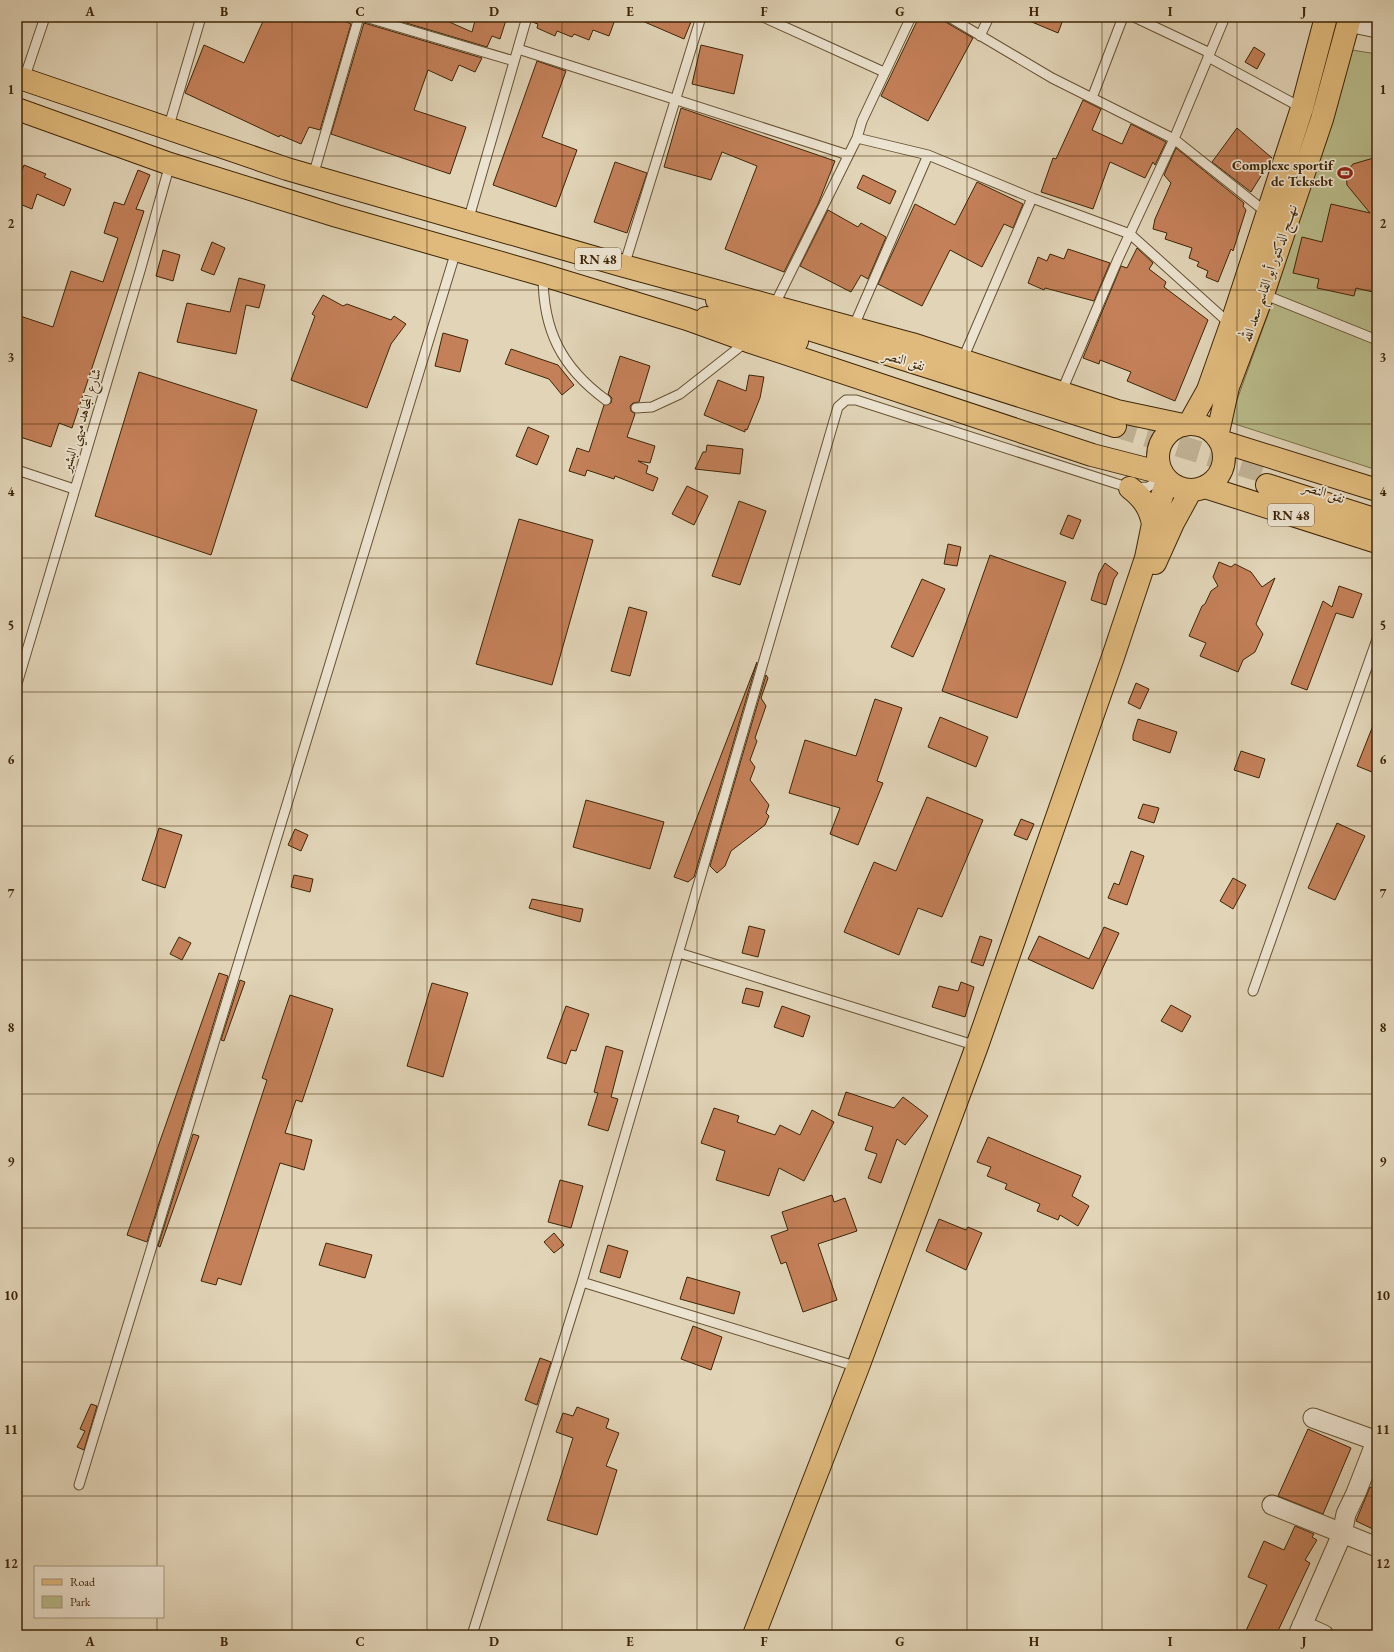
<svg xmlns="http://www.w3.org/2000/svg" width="1394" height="1652" viewBox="0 0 1394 1652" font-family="'EB Garamond',Amiri,serif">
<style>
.green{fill:#b9bb8a;stroke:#7c7048}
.building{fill:#c48059;stroke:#3e2606}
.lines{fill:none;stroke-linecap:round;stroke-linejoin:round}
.primary-tunnel{stroke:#c0b194;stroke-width:22;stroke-dasharray:22 11;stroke-linecap:butt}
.lane-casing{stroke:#675232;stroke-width:11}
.street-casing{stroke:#675232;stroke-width:21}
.primary-casing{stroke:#3e2606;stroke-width:24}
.highway-casing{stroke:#3e2606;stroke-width:24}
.lane{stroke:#ece3d0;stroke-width:9}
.street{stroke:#ece3d0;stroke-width:19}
.primary{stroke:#e0ba7c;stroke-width:22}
.highway{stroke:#e0ba7c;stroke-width:22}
.grid{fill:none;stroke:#3e2606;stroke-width:1;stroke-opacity:0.55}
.labels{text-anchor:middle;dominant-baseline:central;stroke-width:3.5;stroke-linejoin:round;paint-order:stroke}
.shield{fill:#ece3d0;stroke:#725f43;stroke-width:1}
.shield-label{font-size:13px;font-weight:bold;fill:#3e2606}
.poi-label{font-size:14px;font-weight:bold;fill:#3e2606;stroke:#ece3d0;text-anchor:end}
.street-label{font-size:14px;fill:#3e2606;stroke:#ece3d0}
.neatline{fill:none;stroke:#3e2606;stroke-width:1.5}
.grid-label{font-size:13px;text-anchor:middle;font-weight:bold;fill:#3e2606}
</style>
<rect width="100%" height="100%" fill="#e1d4b7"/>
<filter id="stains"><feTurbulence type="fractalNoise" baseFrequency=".005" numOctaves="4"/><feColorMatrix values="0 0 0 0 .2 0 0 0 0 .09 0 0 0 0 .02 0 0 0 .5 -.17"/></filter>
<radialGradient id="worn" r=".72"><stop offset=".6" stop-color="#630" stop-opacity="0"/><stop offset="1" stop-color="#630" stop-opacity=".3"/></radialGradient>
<!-- green -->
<path class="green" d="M 1352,50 L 1377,54 L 1377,470 L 1229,422 L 1276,292 Z"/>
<!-- building -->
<path class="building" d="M 265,17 L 336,17 L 351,24 L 320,130 L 309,127 L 301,144 L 280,135 L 279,137 L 185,93 L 204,45 L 244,63 Z
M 386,17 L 438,17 L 472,32 L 476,17 L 507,17 L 500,39 L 492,36 L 487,47 Z
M 533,17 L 616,17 L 609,36 L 593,30 L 589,40 L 574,34 L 572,37 L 557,31 L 555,36 L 537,28 L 538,24 L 532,22 Z
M 633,17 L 693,17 L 684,39 Z
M 919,17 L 937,17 L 973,38 L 928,121 L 881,96 Z
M 1020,17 L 1064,17 L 1058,33 Z
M 364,23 L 482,58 L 475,72 L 459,65 L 452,81 L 428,70 L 414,110 L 466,127 L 450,174 L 331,134 Z
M 701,45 L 743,55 L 734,94 L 692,84 Z
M 1254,47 L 1265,54 L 1257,69 L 1245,62 Z
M 537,61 L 566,71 L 542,137 L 577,150 L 556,207 L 493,185 Z
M 1083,100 L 1101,109 L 1092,130 L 1122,144 L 1131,124 L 1166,142 L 1155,165 L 1153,162 L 1145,178 L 1110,162 L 1093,209 L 1041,192 L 1053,158 L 1056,159 Z
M 681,108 L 835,161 L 818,204 L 784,272 L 725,249 L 757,166 L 722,152 L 711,180 L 664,167 Z
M 1237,128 L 1272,158 L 1251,192 L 1212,162 Z
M 1176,148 L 1244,203 L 1243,206 L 1246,210 L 1233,251 L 1231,249 L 1218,282 L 1206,277 L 1208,271 L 1197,266 L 1199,262 L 1189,258 L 1192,248 L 1165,239 L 1167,233 L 1153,229 L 1155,219 L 1171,183 L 1164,175 Z
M 1377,157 L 1377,293 L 1356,288 L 1354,296 L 1317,288 L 1319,279 L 1293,273 L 1302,237 L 1322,242 L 1331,204 L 1370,213 L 1347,185 L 1346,173 L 1353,164 Z
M 615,162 L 647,173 L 627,233 L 594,222 Z
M 24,165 L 46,174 L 44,177 L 71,189 L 64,206 L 37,194 L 32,209 L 17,203 L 17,183 Z
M 138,170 L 150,175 L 136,209 L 144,211 L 72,428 L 59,423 L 51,447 L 17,436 L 17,315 L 53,327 L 71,271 L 103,282 L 118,238 L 104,233 L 114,202 L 124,205 Z
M 863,175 L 896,191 L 890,204 L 857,188 Z
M 977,182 L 1023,204 L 1013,228 L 1004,224 L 982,267 L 950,250 L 922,306 L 878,284 L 915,204 L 955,225 Z
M 828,210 L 858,227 L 861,223 L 886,237 L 868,279 L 861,275 L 851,292 L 800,266 Z
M 212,242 L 225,248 L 214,275 L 201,270 Z
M 1137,248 L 1153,263 L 1149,269 L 1166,282 L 1164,287 L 1208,320 L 1175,401 L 1127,381 L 1131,372 L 1100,360 L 1099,364 L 1083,358 L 1121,266 L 1127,268 Z
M 1068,249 L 1110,263 L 1094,301 L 1045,288 L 1044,290 L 1028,283 L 1038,257 L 1047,261 L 1050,254 L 1064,259 Z
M 163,250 L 180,255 L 173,281 L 156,276 Z
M 239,278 L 265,285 L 259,308 L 246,305 L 236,354 L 177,342 L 187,303 L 230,312 Z
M 323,295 L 343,306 L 347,304 L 391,320 L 394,316 L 406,324 L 391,344 L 367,408 L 291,380 L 315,316 L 312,314 Z
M 443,333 L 468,340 L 460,372 L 435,366 Z
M 511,349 L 558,365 L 574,385 L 562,395 L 549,379 L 505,364 Z
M 620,356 L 650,366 L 639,402 L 633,403 L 630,406 L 631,411 L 635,414 L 627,437 L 655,446 L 650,463 L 638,461 L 648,466 L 646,473 L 658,478 L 653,491 L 615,476 L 614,479 L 587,470 L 585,476 L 569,471 L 577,448 L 589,452 L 604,405 L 611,403 L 612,398 L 608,394 Z
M 139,372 L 257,410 L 211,555 L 95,516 Z
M 749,375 L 764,377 L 760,398 L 747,430 L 745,429 L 745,432 L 704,415 L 718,380 L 746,391 Z
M 528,427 L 549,436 L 537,465 L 516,456 Z
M 707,445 L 743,449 L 740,474 L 695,469 L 703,452 L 706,452 Z
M 687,486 L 708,496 L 694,525 L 672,514 Z
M 739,501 L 766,511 L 740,585 L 712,576 Z
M 1068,515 L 1081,520 L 1073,539 L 1060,534 Z
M 519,519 L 593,540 L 552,685 L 476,664 Z
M 948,544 L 961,547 L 957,566 L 944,564 Z
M 990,555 L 1066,582 L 1017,718 L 942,691 Z
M 1219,562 L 1231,567 L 1235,564 L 1251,572 L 1262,587 L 1275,578 L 1256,624 L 1263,634 L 1255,652 L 1243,660 L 1238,672 L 1200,656 L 1206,643 L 1189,636 L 1202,606 L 1205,604 L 1211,591 L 1218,586 L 1213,577 Z
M 1105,563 L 1118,573 L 1114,579 L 1106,605 L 1091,600 L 1099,573 Z
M 922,579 L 945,589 L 913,657 L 891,647 Z
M 1339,586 L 1362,594 L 1353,618 L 1336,613 L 1307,690 L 1291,684 L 1323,601 L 1332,607 Z
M 629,607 L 647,612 L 630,676 L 611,671 Z
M 757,662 L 694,877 L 688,882 L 674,877 Z
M 766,675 L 768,678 L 761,698 L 766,706 L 755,738 L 757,741 L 750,760 L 755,767 L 750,780 L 769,805 L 766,813 L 769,816 L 765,825 L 731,851 L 725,866 L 717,873 L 710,866 Z
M 1136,683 L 1149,689 L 1140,709 L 1128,703 Z
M 875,699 L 902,708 L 877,781 L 883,783 L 858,845 L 830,834 L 840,808 L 789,793 L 805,740 L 856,756 Z
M 940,717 L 988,737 L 976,767 L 928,747 Z
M 1376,718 L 1377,718 L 1377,774 L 1357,766 Z
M 1138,719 L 1177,732 L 1170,753 L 1133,740 L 1133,735 Z
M 1241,751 L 1265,759 L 1259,778 L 1234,770 Z
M 927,797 L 983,820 L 942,917 L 918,908 L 899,955 L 844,932 L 874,862 L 896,871 Z
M 586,800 L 664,822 L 650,869 L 573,847 Z
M 1143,804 L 1159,808 L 1154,823 L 1138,818 Z
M 1021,819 L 1034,824 L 1027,840 L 1014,835 Z
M 1337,823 L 1365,836 L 1335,900 L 1308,888 Z
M 159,828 L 182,835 L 165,888 L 142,880 Z
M 295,829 L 308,835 L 301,851 L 288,845 Z
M 1131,851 L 1144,856 L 1127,905 L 1108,898 L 1114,883 L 1119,885 Z
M 294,875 L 313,879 L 310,892 L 291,887 Z
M 1233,878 L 1246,885 L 1233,909 L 1220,901 Z
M 532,899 L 583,909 L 580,922 L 529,908 Z
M 749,926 L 765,930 L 758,957 L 742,953 Z
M 1104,927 L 1119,933 L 1093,989 L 1028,959 L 1039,936 L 1089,959 Z
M 980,936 L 992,940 L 983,966 L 971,962 Z
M 179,937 L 191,943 L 182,960 L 170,954 Z
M 219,973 L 228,976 L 147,1242 L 127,1235 Z
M 240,980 L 245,982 L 224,1041 L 221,1040 Z
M 961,982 L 974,987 L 965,1017 L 932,1007 L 939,986 L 958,991 Z
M 432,983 L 468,993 L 443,1077 L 407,1066 Z
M 746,988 L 763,992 L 759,1007 L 742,1003 Z
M 290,995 L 333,1009 L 302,1102 L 296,1100 L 285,1133 L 312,1140 L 304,1170 L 280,1163 L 241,1285 L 218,1278 L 216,1285 L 201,1281 L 267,1080 L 262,1078 Z
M 1171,1005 L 1191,1016 L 1182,1032 L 1161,1021 Z
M 566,1006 L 589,1014 L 576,1051 L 571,1050 L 566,1064 L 547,1058 Z
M 782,1006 L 810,1016 L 803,1037 L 774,1027 Z
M 606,1046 L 623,1051 L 611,1097 L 618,1099 L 608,1131 L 588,1125 L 598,1093 L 594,1092 Z
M 846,1092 L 894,1108 L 903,1097 L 928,1116 L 905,1145 L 897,1139 L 881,1183 L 868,1178 L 877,1154 L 865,1150 L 873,1127 L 838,1115 Z
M 714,1108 L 739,1116 L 737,1122 L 775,1135 L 780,1125 L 800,1135 L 812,1110 L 834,1122 L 804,1181 L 779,1168 L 769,1196 L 716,1180 L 725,1151 L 701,1143 Z
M 193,1134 L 199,1136 L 160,1247 L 158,1246 Z
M 988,1137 L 1081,1176 L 1072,1196 L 1089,1206 L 1078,1226 L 1060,1215 L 1058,1220 L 1037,1211 L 1040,1204 L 1005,1189 L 1007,1184 L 987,1176 L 991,1167 L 977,1162 Z
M 560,1180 L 583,1186 L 571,1228 L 548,1222 Z
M 832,1195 L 834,1202 L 845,1198 L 857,1231 L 818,1244 L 837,1300 L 803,1312 L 786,1262 L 781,1264 L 771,1236 L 788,1230 L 782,1212 Z
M 939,1219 L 966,1230 L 968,1227 L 982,1233 L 966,1270 L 926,1251 Z
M 554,1233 L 564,1245 L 554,1253 L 544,1242 Z
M 326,1243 L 372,1255 L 365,1278 L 319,1265 Z
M 608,1245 L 628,1251 L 620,1278 L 600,1272 Z
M 687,1277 L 740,1292 L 734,1314 L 680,1299 Z
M 693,1326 L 722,1337 L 711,1370 L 681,1359 Z
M 540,1358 L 551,1362 L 537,1405 L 525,1400 Z
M 91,1404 L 97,1406 L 84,1450 L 77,1447 L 85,1431 L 80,1429 Z
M 577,1407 L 609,1419 L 606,1428 L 619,1433 L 606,1466 L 617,1470 L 597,1535 L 547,1520 L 573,1438 L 556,1432 L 563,1413 L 573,1416 Z
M 1308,1429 L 1351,1448 L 1323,1514 L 1278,1496 Z
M 1370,1487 L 1377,1490 L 1377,1531 L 1356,1521 Z
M 1295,1526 L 1314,1534 L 1312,1537 L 1317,1540 L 1305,1560 L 1310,1563 L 1276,1635 L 1244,1635 L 1267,1585 L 1248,1577 L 1264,1541 L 1284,1550 Z"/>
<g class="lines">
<!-- primary-tunnel -->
<path class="primary-tunnel" d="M 1115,426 L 1270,474"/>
<defs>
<path id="lane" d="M 365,17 L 514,61
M 763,17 L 884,72
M 949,17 L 1052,78 L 1174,139 L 1267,213
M 1134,17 L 1210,53
M 980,36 L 989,17
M 518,49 L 848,155
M 1208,57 L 1302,108
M 24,79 L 45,17
M 1092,98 L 1123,17
M 168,129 L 201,17
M 857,138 L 928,155 L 1032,198 L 1130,234 L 1230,324
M 313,176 L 359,17
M 468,221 L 527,17
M 624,266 L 701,17
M 543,275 C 543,330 561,367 606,400
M 1263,294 L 1377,340
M 774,306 L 857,138 L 862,121 L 911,17
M 853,328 L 928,155
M 962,361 L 1032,198
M 1061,393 L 1118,259 L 1174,139 L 1225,17
M 636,408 L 652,407 L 680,394 L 746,342
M 17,470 L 74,489
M 17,684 L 140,271 L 170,164
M 679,953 L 977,1046
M 1253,991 L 1377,639
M 582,1282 L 858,1367
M 79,1485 L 456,251
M 472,1635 L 582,1282 L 838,407 L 846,400 L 856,400 L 1130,488 L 1148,487 L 1163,478"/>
<path id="street" d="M 1348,22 L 1377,28
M 1313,1418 L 1377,1441
M 1272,1505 L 1377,1547
M 1302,1625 L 1324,1635
M 1298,1635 L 1342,1534 L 1346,1514 L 1356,1493 L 1377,1439"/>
<path id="primary" d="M 717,300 L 1115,426
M 706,318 L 797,341
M 1189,424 L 1208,390 L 1231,325 L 1302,108 L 1326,17
M1158 457a33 33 0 1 1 66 0a33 33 0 1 1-66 0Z
M 1217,437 L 1228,387 L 1263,294 L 1322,119 L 1350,17
M 1220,441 L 1377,490
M 1267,485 L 1377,520
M 1205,487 L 1377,542
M 1130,488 C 1143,498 1150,508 1153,524
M 1155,563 L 1173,523 L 1191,490
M 754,1635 L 858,1367 L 977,1046 L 1113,657 L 1146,558 L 1153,524 L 1167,480"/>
<path id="highway" d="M 17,77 L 287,169 L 624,266 L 912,344 L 1117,411 L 1183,425
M 17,109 L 170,164 L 337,216 L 543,275 L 687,319 L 748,341 L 1092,455 L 1162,473"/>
</defs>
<!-- lane casing -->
<use href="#lane" class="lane-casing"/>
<!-- street casing -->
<use href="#street" class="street-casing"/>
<!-- primary casing -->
<use href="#primary" class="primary-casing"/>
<!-- highway casing -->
<use href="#highway" class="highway-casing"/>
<!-- lane -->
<use href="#lane" class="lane"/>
<!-- street -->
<use href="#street" class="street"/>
<!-- primary -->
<use href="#primary" class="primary"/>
<!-- highway -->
<use href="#highway" class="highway"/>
</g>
<!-- grid -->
<path class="grid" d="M 157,17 L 157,1567M 292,17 L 292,1635M 427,17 L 427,1635M 562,17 L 562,1635M 697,17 L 697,1635M 832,17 L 832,1635M 967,17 L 967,1635M 1102,17 L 1102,1635M 1237,17 L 1237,1635M 17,156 L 1377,156M 17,290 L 1377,290M 17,424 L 1377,424M 17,558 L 1377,558M 17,692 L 1377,692M 17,826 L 1377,826M 17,960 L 1377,960M 17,1094 L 1377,1094M 17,1228 L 1377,1228M 17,1362 L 1377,1362M 17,1496 L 1377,1496M 157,1617 L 157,1635"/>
<!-- icons -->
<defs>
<symbol id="stadium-bare" viewBox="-9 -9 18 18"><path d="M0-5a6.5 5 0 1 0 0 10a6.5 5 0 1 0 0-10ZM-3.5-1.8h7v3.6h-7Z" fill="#8f2418" stroke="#ece3d0" stroke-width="2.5" paint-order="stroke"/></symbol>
</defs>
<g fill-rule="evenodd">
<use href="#stadium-bare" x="1334" y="162" width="22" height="22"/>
</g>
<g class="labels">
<!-- shield labels -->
<g class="shield">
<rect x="575" y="248" width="46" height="22" rx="3"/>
<rect x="1268" y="504" width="46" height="22" rx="3"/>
</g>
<g class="shield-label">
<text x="598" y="259">RN 48</text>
<text x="1291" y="515">RN 48</text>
</g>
<!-- poi labels -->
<g class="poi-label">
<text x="1333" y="165">Complexe sportif<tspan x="1333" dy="16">de Teksebt</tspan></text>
</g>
<!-- street labels -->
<g class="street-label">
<text transform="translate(1269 273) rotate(-71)">نـهـــج الدكتور أبو القاسم سعد الله</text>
<text transform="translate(904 360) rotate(17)">نفق النصر</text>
<text transform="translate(81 420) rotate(-73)">شارع المجاهد ميهي البشير</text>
<text transform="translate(1324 492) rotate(18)">نفق النصر</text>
</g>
</g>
<!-- margin -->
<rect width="1394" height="1652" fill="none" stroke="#e1d4b7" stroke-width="44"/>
<!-- legend -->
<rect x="34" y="1566" width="130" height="52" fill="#ece3d0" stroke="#a6977f"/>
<rect x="42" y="1579" width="20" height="6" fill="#e0ba7c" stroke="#a6977f"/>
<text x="70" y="1586" font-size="12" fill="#3e2606">Road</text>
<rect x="42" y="1596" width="20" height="12" fill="#b9bb8a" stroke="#a6977f"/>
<text x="70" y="1606" font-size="12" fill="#3e2606">Park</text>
<rect x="22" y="22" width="1350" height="1608" class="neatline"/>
<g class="grid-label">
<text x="90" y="16">A</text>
<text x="224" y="16">B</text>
<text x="360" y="16">C</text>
<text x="494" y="16">D</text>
<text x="630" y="16">E</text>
<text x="764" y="16">F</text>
<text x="900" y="16">G</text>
<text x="1034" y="16">H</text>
<text x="1170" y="16">I</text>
<text x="1304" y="16">J</text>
<text x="11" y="94">1</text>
<text x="1383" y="94">1</text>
<text x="11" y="228">2</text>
<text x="1383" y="228">2</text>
<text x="11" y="362">3</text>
<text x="1383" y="362">3</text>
<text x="11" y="496">4</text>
<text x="1383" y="496">4</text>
<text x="11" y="630">5</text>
<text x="1383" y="630">5</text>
<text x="11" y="764">6</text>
<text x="1383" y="764">6</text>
<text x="11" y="898">7</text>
<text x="1383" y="898">7</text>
<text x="11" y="1032">8</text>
<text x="1383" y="1032">8</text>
<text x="11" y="1166">9</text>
<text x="1383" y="1166">9</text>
<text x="11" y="1300">10</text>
<text x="1383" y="1300">10</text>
<text x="11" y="1434">11</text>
<text x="1383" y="1434">11</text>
<text x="11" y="1568">12</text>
<text x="1383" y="1568">12</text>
<text x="90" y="1646">A</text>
<text x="224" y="1646">B</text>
<text x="360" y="1646">C</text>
<text x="494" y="1646">D</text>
<text x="630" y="1646">E</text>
<text x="764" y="1646">F</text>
<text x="900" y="1646">G</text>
<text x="1034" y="1646">H</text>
<text x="1170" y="1646">I</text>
<text x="1304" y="1646">J</text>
</g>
<rect width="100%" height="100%" filter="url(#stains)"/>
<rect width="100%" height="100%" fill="url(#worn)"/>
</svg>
